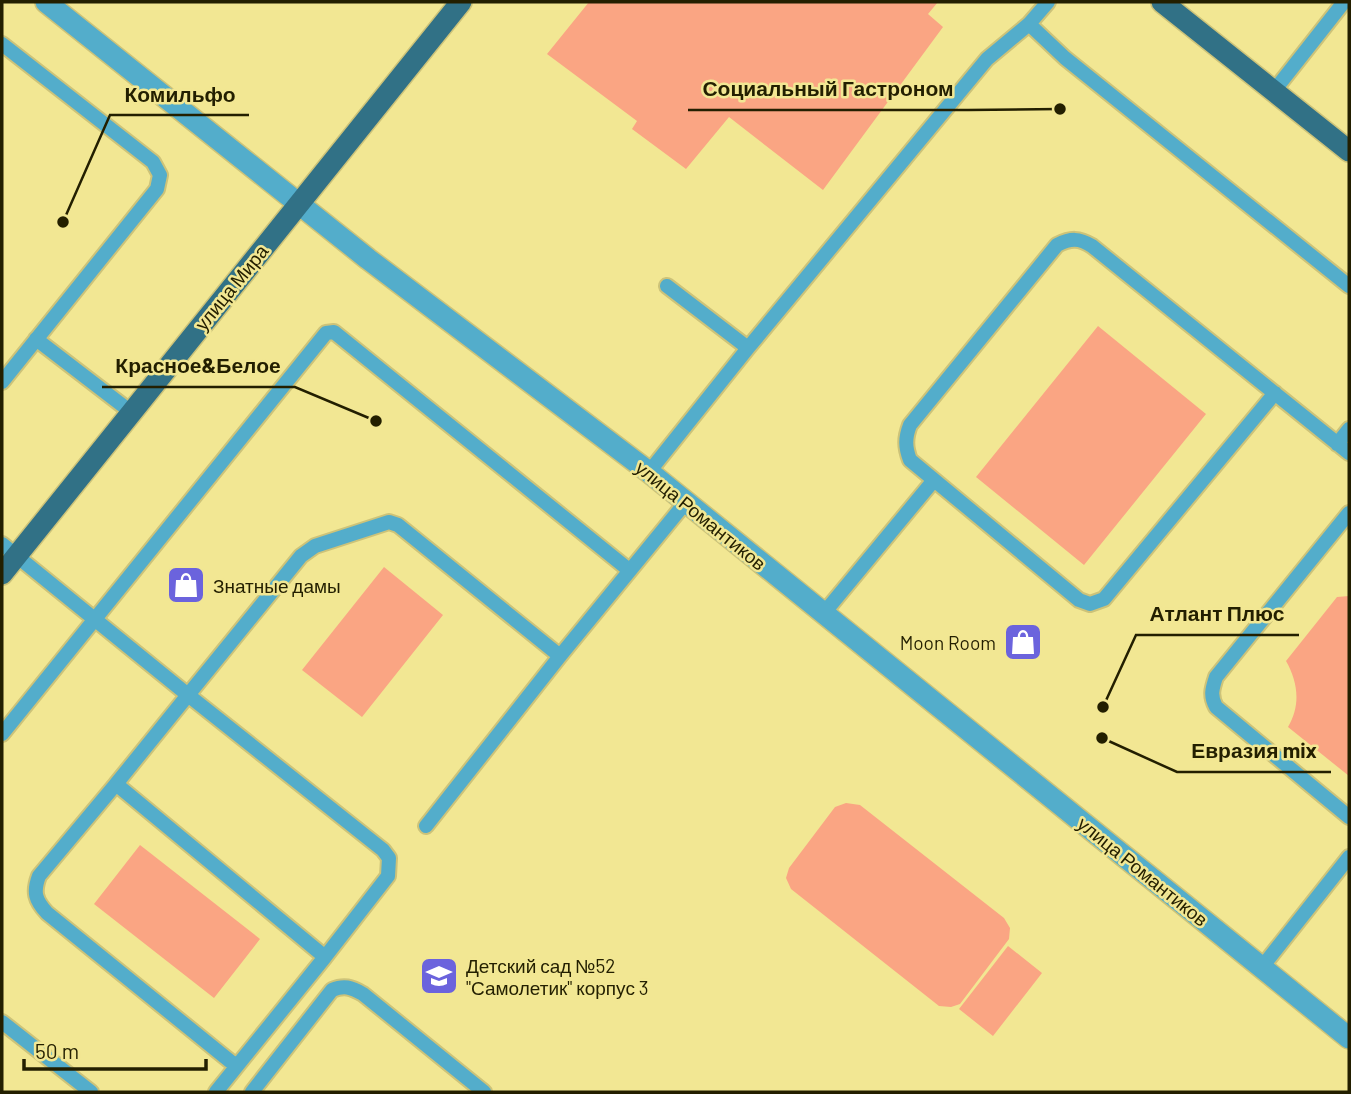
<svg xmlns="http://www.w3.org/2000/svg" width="1351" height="1094" viewBox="0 0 1351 1094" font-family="Barlow,sans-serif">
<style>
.green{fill:#faa583}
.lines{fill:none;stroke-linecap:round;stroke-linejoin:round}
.lane-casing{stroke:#cdc379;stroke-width:18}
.street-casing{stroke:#cdc379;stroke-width:24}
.primary-casing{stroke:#cdc379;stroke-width:24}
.lane{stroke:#53adcb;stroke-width:14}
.street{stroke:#53adcb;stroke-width:21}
.primary{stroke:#317186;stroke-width:21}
.labels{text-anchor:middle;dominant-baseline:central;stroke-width:5;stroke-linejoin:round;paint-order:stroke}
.street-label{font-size:19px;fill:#231f00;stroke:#f2e793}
.poi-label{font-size:19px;fill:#231f00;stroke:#f2e793;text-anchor:start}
.leader{fill:none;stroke:#231f00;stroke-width:2.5}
.callout-dot{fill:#231f00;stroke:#f2e793;stroke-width:2.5}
.callout-label{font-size:21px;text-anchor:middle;font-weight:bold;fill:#231f00;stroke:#f2e793;stroke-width:5;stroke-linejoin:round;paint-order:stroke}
</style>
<rect width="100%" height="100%" fill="#f2e793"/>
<!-- green -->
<path class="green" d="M 589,2 L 938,2 L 928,14 L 943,27 L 823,190 L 729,117 L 686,169 L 632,129 L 637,121 L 547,54 Z
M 1098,326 L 1206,414 L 1084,565 L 976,477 Z
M 384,567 L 443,615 L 362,717 L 302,670 Z
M 1349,596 L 1349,776 L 1288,727 C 1301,705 1298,682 1286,661 L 1337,597 Z
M 846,803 L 860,805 L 1004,918 L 1010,928 L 1009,939 L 960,1004 L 951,1007 L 939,1006 L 791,889 L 786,878 L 789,868 L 835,807 Z
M 140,845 L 260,939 L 214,998 L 94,904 Z
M 1008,946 L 1042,973 L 993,1036 L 959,1009 Z"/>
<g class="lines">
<defs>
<path id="lane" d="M 1029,24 L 1065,58 L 1349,286
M 2,44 L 153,162 L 160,175 L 157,189 L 2,382
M 1274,91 L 1344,2
M 667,286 L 748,348
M 36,339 L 131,412
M 1275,393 L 1104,599 L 1090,604 L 1079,600 L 910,460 C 905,447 905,438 910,425 L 1057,245 C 1071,238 1079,238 1092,246 L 1349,453
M 1337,444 L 1349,429
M 649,472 L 748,348 L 987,59 L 1029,24 L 1048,2
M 1349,513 L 1216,677 C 1212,689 1210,696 1216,707 L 1349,817
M 2,544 L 188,695 L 116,784 L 325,957 L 216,1092
M 824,613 L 934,480
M 2,734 L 326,333 L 334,332 L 629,570
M 116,784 L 39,876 C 33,892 35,900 47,913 L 236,1066
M 426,826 L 560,656 L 686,502
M 325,957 L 388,876 L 389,858 L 383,850 L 188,695 L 301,556 L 315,546 L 389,522 L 398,525 L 560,656
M 1262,967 L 1349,857
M 2,1022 L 91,1092
M 252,1092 L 332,990 C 344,985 351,987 363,994 L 484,1092"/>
<path id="street" d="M 46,2 L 368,259 L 649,472 L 1349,1038"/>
<path id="primary" d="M 1162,2 L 1349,151
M 2,574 L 461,2"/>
</defs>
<!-- lane casing -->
<use href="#lane" class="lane-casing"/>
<!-- street casing -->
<use href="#street" class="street-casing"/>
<!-- primary casing -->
<use href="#primary" class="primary-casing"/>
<!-- lane -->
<use href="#lane" class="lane"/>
<!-- street -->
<use href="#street" class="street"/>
<!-- primary -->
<use href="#primary" class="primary"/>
</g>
<!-- icons -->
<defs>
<symbol id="shop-square" viewBox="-11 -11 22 22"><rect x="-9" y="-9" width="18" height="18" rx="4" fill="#6b63dd" stroke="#f2e793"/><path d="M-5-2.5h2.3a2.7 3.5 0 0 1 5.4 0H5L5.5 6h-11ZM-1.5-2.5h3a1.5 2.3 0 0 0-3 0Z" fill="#fff"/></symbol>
<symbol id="school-square" viewBox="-11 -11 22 22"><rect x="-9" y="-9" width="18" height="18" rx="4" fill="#6b63dd" stroke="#f2e793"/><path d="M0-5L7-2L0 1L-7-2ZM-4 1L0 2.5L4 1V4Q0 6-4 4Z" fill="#fff"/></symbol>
</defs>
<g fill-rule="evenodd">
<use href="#shop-square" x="164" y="563" width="44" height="44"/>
<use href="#shop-square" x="1001" y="620" width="44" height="44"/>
<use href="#school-square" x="417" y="954" width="44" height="44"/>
</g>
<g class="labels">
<!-- street labels -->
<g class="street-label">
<text transform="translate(231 287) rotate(-51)">улица Мира</text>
<text transform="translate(701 515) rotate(39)">улица Романтиков</text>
<text transform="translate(1143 871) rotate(39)">улица Романтиков</text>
</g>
<!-- poi labels -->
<g class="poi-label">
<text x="213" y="585">Знатные дамы</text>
<text x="996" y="642" text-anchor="end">Moon Room</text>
<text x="466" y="965">Детский сад №52<tspan x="466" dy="22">"Самолетик" корпус 3</tspan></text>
</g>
</g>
<!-- callouts -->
<path class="leader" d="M1060 109L968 110H688M63 222L110 115H249M376 421L295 387H102M1103 707L1136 635H1299M1102 738L1177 772H1331"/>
<g class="callout-dot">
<circle cx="1060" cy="109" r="7"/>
<circle cx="63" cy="222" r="7"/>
<circle cx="376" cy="421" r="7"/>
<circle cx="1103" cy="707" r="7"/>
<circle cx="1102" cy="738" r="7"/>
</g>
<g class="callout-label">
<text x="828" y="96">Социальный Гастроном</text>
<text x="180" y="102">Комильфо</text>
<text x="198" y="373">Красное&amp;Белое</text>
<text x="1217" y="621">Атлант Плюс</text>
<text x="1254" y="758">Евразия mix</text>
</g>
<!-- border -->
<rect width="1351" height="1094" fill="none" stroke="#231f00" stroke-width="7"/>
<!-- scale -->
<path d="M24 1059v10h182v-10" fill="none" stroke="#231f00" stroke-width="3.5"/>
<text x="35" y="1059" font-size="21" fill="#231f00" stroke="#f2e793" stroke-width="5" paint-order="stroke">50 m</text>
</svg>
